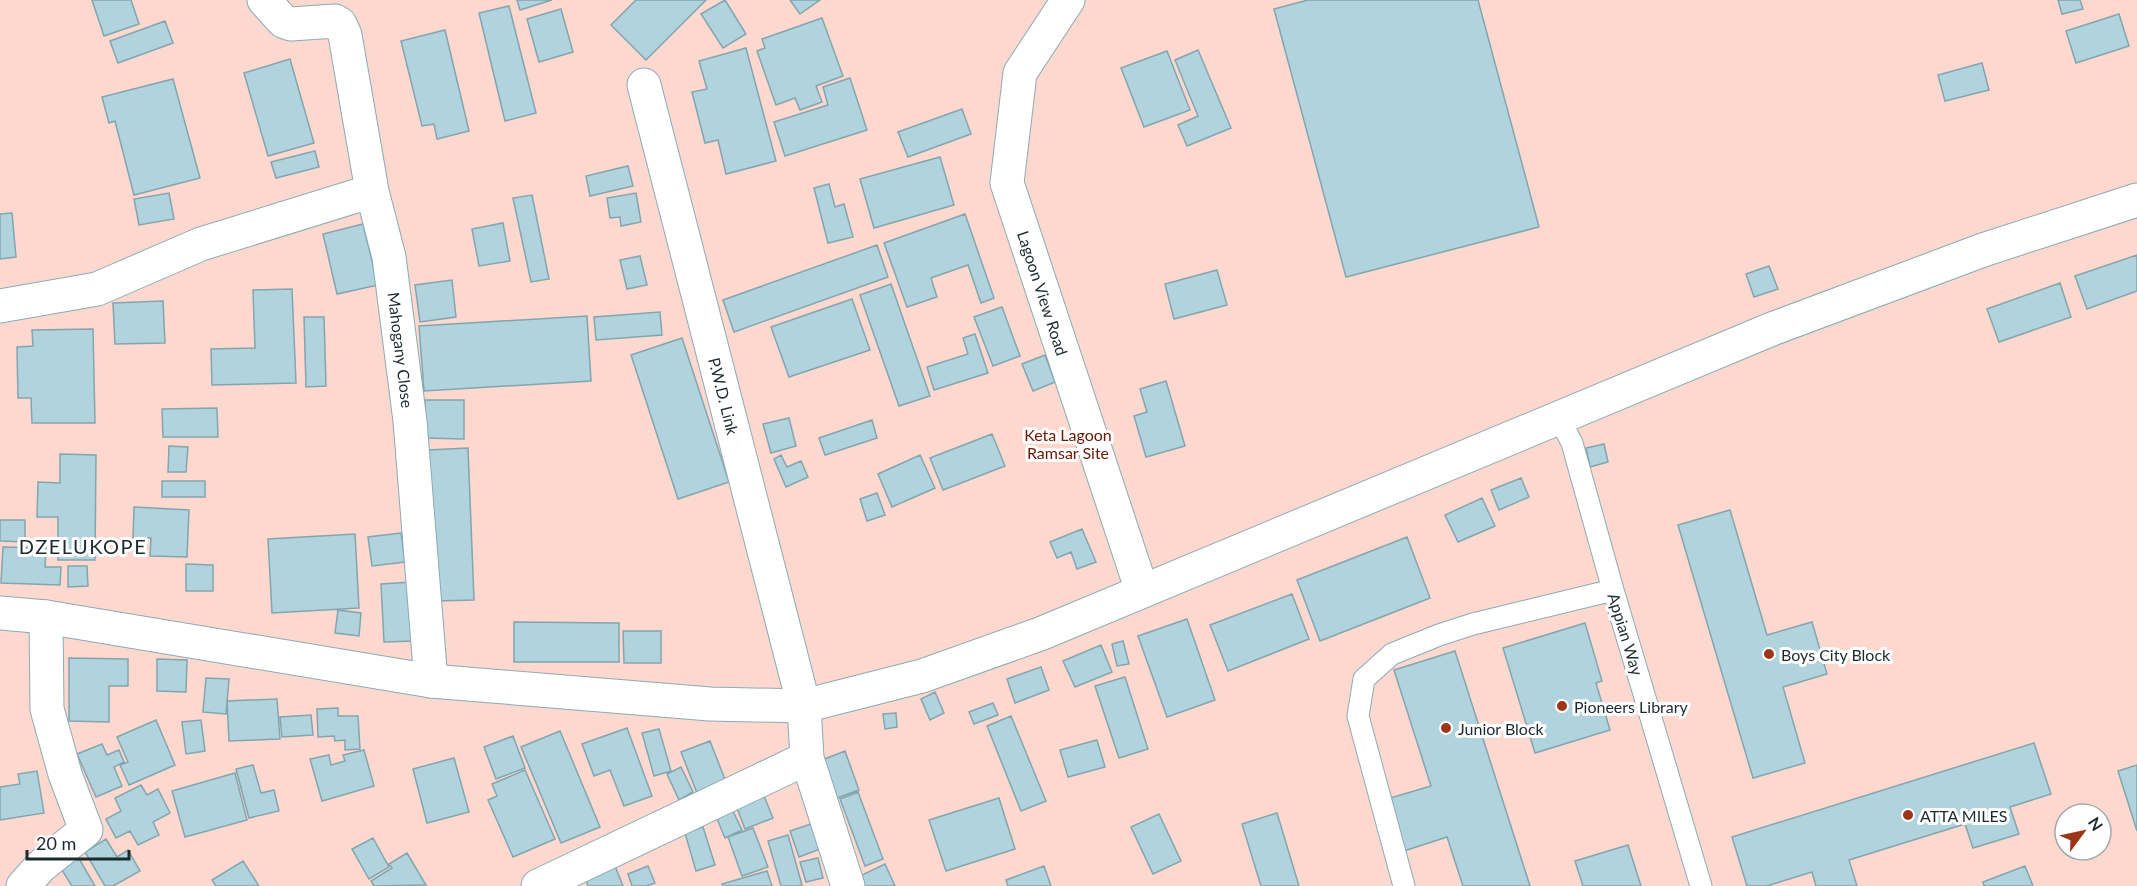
<svg xmlns="http://www.w3.org/2000/svg" width="2137" height="886" viewBox="0 0 2137 886" font-family="Lato,sans-serif">
<style>
.green{fill:#fcd8cf;fill-rule:evenodd}
.building{fill:#b0d3de;stroke:#83a5af;stroke-width:1.5}
.lines{fill:none;stroke-linecap:round;stroke-linejoin:round}
.lane-casing{stroke:#8aabb5;stroke-width:23}
.street-casing{stroke:#8aabb5;stroke-width:35}
.secondary-casing{stroke:#8aabb5;stroke-width:35}
.lane{stroke:#fff;stroke-width:21}
.street{stroke:#fff;stroke-width:33}
.secondary{stroke:#fff;stroke-width:33}
.poi-dot{fill:#9d3519;stroke:#fff;stroke-width:2}
.labels{text-anchor:middle;dominant-baseline:central;stroke-width:6;stroke-linejoin:round;paint-order:stroke}
.street-label{font-size:16px;fill:#1c2a2e;stroke:#fff}
.park-label{font-size:16px;fill:#6a1902;stroke:#fff}
.poi-label{font-size:16px;fill:#1c2a2e;stroke:#fff;text-anchor:start}
.quarter-label{font-size:20px;letter-spacing:1.5px;fill:#1c2a2e;stroke:#fff}
</style>
<rect width="100%" height="100%" fill="#d9f5fe"/>
<!-- green -->
<path class="green" d="M 0,0 L 2137,0 L 2137,886 L 0,886 ZM 2065,814 L 2101,814 L 2101,850 L 2065,850 Z"/>
<!-- building -->
<path class="building" d="M 92,0 L 131,0 L 139,24 L 104,36 Z
M 517,0 L 552,0 L 520,10 Z
M 636,0 L 706,0 L 646,60 L 611,25 Z
M 725,0 L 746,34 L 723,48 L 701,14 Z
M 790,0 L 820,0 L 800,14 Z
M 1308,0 L 1478,0 L 1539,227 L 1346,277 L 1274,9 Z
M 2058,0 L 2080,0 L 2083,9 L 2062,14 Z
M 509,6 L 536,113 L 505,121 L 479,13 Z
M 561,9 L 573,52 L 539,62 L 527,19 Z
M 2119,14 L 2129,46 L 2076,63 L 2066,31 Z
M 822,18 L 843,76 L 816,86 L 822,102 L 800,110 L 795,98 L 776,105 L 757,51 L 765,48 L 762,39 Z
M 165,21 L 173,43 L 118,63 L 110,41 Z
M 445,30 L 469,131 L 437,139 L 434,124 L 422,126 L 401,41 Z
M 746,48 L 776,161 L 726,174 L 718,140 L 705,143 L 692,92 L 707,89 L 699,61 Z
M 1198,50 L 1231,128 L 1187,146 L 1178,125 L 1198,116 L 1175,60 Z
M 1167,51 L 1190,110 L 1144,127 L 1121,68 Z
M 290,59 L 314,143 L 268,156 L 244,73 Z
M 1982,63 L 1989,90 L 1945,101 L 1938,75 Z
M 850,78 L 867,130 L 785,156 L 774,122 L 828,105 L 823,87 Z
M 173,79 L 200,178 L 134,195 L 115,121 L 109,123 L 102,97 Z
M 962,109 L 971,134 L 908,157 L 898,132 Z
M 315,151 L 319,167 L 276,178 L 271,162 Z
M 940,157 L 954,205 L 874,228 L 860,179 Z
M 628,166 L 633,186 L 590,196 L 586,176 Z
M 829,184 L 835,207 L 844,204 L 853,237 L 828,243 L 814,188 Z
M 169,193 L 174,219 L 139,225 L 134,199 Z
M 636,193 L 641,222 L 621,226 L 620,217 L 610,218 L 607,198 Z
M 532,195 L 549,279 L 531,282 L 513,198 Z
M 12,213 L 16,257 L 0,259 L 0,214 Z
M 965,214 L 994,298 L 981,303 L 968,265 L 931,278 L 937,297 L 907,307 L 884,243 Z
M 503,223 L 510,261 L 479,266 L 472,229 Z
M 363,224 L 378,285 L 337,294 L 323,234 Z
M 877,245 L 888,277 L 734,332 L 723,300 Z
M 2137,255 L 2137,291 L 2087,309 L 2075,276 Z
M 640,256 L 647,285 L 627,289 L 620,260 Z
M 1769,266 L 1778,289 L 1754,297 L 1746,274 Z
M 1217,270 L 1227,305 L 1174,319 L 1165,284 Z
M 452,280 L 456,317 L 420,322 L 415,285 Z
M 2060,283 L 2071,317 L 1999,342 L 1987,309 Z
M 891,284 L 930,396 L 899,406 L 860,295 Z
M 292,289 L 296,383 L 212,385 L 211,349 L 255,348 L 253,290 Z
M 852,299 L 870,350 L 789,377 L 771,327 Z
M 163,301 L 165,343 L 115,344 L 113,303 Z
M 1002,307 L 1020,356 L 993,366 L 974,317 Z
M 660,312 L 662,335 L 596,340 L 594,317 Z
M 587,316 L 591,381 L 424,391 L 419,326 Z
M 304,317 L 324,317 L 326,386 L 306,387 Z
M 93,329 L 95,423 L 32,423 L 31,398 L 18,398 L 17,347 L 33,346 L 32,330 Z
M 975,334 L 988,373 L 934,390 L 927,367 L 968,354 L 963,338 Z
M 682,338 L 729,482 L 678,499 L 631,355 Z
M 1045,355 L 1055,382 L 1033,391 L 1022,364 Z
M 1166,381 L 1185,446 L 1146,457 L 1134,416 L 1147,412 L 1140,389 Z
M 425,400 L 464,400 L 464,439 L 424,438 Z
M 217,408 L 218,437 L 163,437 L 162,409 Z
M 789,418 L 796,446 L 771,453 L 763,424 Z
M 872,420 L 877,438 L 825,455 L 819,438 Z
M 992,434 L 1005,466 L 943,490 L 930,458 Z
M 1604,444 L 1608,462 L 1590,467 L 1586,448 Z
M 169,446 L 188,447 L 186,472 L 168,472 Z
M 468,448 L 474,600 L 434,601 L 428,450 Z
M 60,454 L 96,455 L 95,560 L 58,560 L 58,517 L 37,517 L 38,482 L 60,483 Z
M 781,455 L 787,467 L 801,461 L 808,477 L 786,487 L 774,459 Z
M 920,455 L 935,488 L 892,507 L 878,474 Z
M 1521,478 L 1529,497 L 1499,510 L 1491,490 Z
M 162,481 L 205,481 L 205,497 L 162,497 Z
M 877,493 L 885,515 L 867,521 L 860,499 Z
M 1482,498 L 1495,526 L 1458,542 L 1445,515 Z
M 134,507 L 189,510 L 187,557 L 150,556 L 151,538 L 133,538 Z
M 1730,510 L 1767,635 L 1812,622 L 1827,674 L 1783,687 L 1805,763 L 1753,778 L 1678,525 Z
M 0,520 L 25,520 L 25,542 L 0,541 Z
M 1082,529 L 1096,562 L 1077,569 L 1071,552 L 1057,558 L 1050,542 Z
M 401,533 L 405,562 L 372,566 L 368,537 Z
M 355,534 L 359,608 L 272,613 L 268,539 Z
M 1407,537 L 1430,598 L 1320,641 L 1297,580 Z
M 3,547 L 46,548 L 45,567 L 61,567 L 60,585 L 1,583 Z
M 186,564 L 213,565 L 213,591 L 186,591 Z
M 68,566 L 87,566 L 88,586 L 68,587 Z
M 412,582 L 415,641 L 384,642 L 381,584 Z
M 1292,594 L 1309,639 L 1228,671 L 1210,625 Z
M 338,610 L 361,613 L 359,636 L 335,633 Z
M 1187,619 L 1215,700 L 1167,717 L 1138,636 Z
M 514,622 L 619,623 L 619,662 L 514,662 Z
M 1585,623 L 1602,681 L 1596,683 L 1610,730 L 1535,753 L 1503,648 Z
M 623,631 L 661,631 L 661,663 L 624,663 Z
M 1123,641 L 1129,664 L 1117,666 L 1112,644 Z
M 1101,645 L 1112,672 L 1075,687 L 1063,661 Z
M 1455,651 L 1530,886 L 1463,886 L 1447,837 L 1404,851 L 1387,799 L 1431,786 L 1394,670 Z
M 69,658 L 128,659 L 128,686 L 109,686 L 109,722 L 69,721 Z
M 157,659 L 187,660 L 186,692 L 157,691 Z
M 1041,667 L 1049,690 L 1015,703 L 1007,679 Z
M 1125,677 L 1148,749 L 1119,758 L 1095,686 Z
M 206,678 L 229,679 L 226,714 L 203,712 Z
M 935,692 L 944,713 L 930,720 L 921,699 Z
M 277,699 L 280,739 L 229,741 L 227,701 Z
M 993,703 L 998,715 L 974,724 L 969,712 Z
M 338,708 L 338,716 L 358,716 L 360,749 L 345,750 L 345,740 L 335,741 L 334,736 L 318,737 L 317,709 Z
M 896,713 L 897,727 L 885,729 L 883,714 Z
M 311,715 L 313,735 L 282,737 L 280,717 Z
M 1011,716 L 1046,801 L 1021,811 L 987,726 Z
M 156,720 L 175,765 L 129,785 L 120,765 L 128,762 L 117,737 Z
M 201,720 L 205,751 L 186,754 L 182,722 Z
M 627,728 L 652,796 L 624,806 L 610,770 L 594,776 L 582,744 Z
M 659,729 L 671,771 L 654,776 L 642,733 Z
M 560,731 L 600,827 L 561,843 L 521,747 Z
M 513,736 L 525,768 L 496,779 L 484,747 Z
M 1097,740 L 1105,767 L 1068,777 L 1060,750 Z
M 710,741 L 726,782 L 697,793 L 681,752 Z
M 2034,743 L 2051,794 L 2010,807 L 2019,834 L 1973,848 L 1965,824 L 1849,860 L 1857,886 L 1816,886 L 1812,872 L 1767,886 L 1747,886 L 1732,837 Z
M 102,744 L 107,755 L 119,750 L 124,762 L 114,767 L 122,786 L 96,797 L 77,754 Z
M 364,750 L 374,786 L 322,801 L 310,759 L 329,755 L 331,765 L 345,761 L 343,755 Z
M 845,751 L 859,790 L 837,798 L 822,760 Z
M 454,758 L 469,812 L 427,823 L 413,769 Z
M 253,765 L 261,793 L 274,790 L 279,811 L 249,818 L 236,769 Z
M 2137,765 L 2137,831 L 2118,771 Z
M 681,767 L 693,792 L 679,800 L 667,774 Z
M 525,770 L 555,839 L 513,857 L 488,800 L 497,796 L 492,784 Z
M 37,771 L 44,813 L 0,820 L 0,787 L 20,784 L 18,774 Z
M 235,773 L 247,820 L 185,837 L 172,791 Z
M 141,785 L 147,795 L 158,789 L 170,813 L 153,822 L 159,835 L 138,845 L 130,831 L 116,838 L 106,819 L 121,811 L 115,798 Z
M 762,791 L 773,818 L 745,829 L 735,803 Z
M 858,792 L 883,859 L 865,866 L 840,799 Z
M 999,798 L 1015,849 L 946,871 L 929,820 Z
M 731,807 L 742,830 L 725,838 L 715,814 Z
M 1277,813 L 1299,886 L 1261,886 L 1242,824 Z
M 1159,814 L 1181,861 L 1153,874 L 1131,827 Z
M 811,824 L 820,849 L 799,857 L 790,831 Z
M 703,827 L 715,865 L 696,871 L 685,833 Z
M 753,828 L 768,867 L 742,876 L 728,837 Z
M 788,835 L 802,885 L 799,886 L 781,886 L 768,841 Z
M 373,838 L 389,867 L 369,879 L 352,849 Z
M 106,839 L 117,857 L 128,850 L 140,871 L 113,886 L 105,886 L 85,852 Z
M 1628,845 L 1641,886 L 1583,886 L 1575,861 Z
M 407,853 L 426,885 L 374,886 L 371,881 L 392,868 L 389,864 Z
M 78,857 L 95,886 L 72,886 L 60,867 Z
M 818,858 L 823,878 L 806,882 L 800,862 Z
M 243,861 L 259,886 L 216,886 L 212,880 Z
M 613,861 L 623,886 L 588,886 L 583,872 Z
M 885,864 L 895,886 L 865,886 L 860,876 Z
M 648,866 L 655,883 L 646,886 L 632,886 L 628,874 Z
M 1044,866 L 1051,886 L 1008,886 L 1006,880 Z
M 2025,866 L 2033,886 L 1984,886 L 1983,882 Z
M 767,871 L 772,886 L 723,886 L 722,884 Z"/>
<g class="lines">
<defs>
<path id="lane" d="M 1559,418 L 1572,443 L 1613,590 L 1701,886
M 1404,886 L 1358,716 L 1364,679 L 1392,654 L 1439,635 L 1473,624 L 1613,590"/>
<path id="street" d="M 264,0 L 283,21 L 291,24 L 335,21 L 340,24 L 345,35 L 372,191 L 389,257 L 410,421 L 431,681
M 1068,0 L 1020,73 L 1007,183 L 1142,591
M 644,85 L 804,706 L 807,758 L 848,886
M 0,306 L 97,289 L 201,244 L 372,191
M 23,886 L 41,866 L 86,830 L 65,774 L 47,709 L 46,617
M 538,886 L 807,758"/>
<path id="secondary" d="M 0,613 L 46,617 L 431,681 L 710,704 L 804,706 L 922,676 L 1040,634 L 1772,329 L 1983,250 L 2137,200"/>
</defs>
<!-- lane casing -->
<use href="#lane" class="lane-casing"/>
<!-- street casing -->
<use href="#street" class="street-casing"/>
<!-- secondary casing -->
<use href="#secondary" class="secondary-casing"/>
<!-- lane -->
<use href="#lane" class="lane"/>
<!-- street -->
<use href="#street" class="street"/>
<!-- secondary -->
<use href="#secondary" class="secondary"/>
</g>
<!-- markers -->
<g class="poi-dot">
<circle cx="1769" cy="654" r="6"/>
<circle cx="1562" cy="706" r="6"/>
<circle cx="1446" cy="728" r="6"/>
<circle cx="1908" cy="815" r="6"/>
</g>
<g class="labels">
<!-- street labels -->
<g class="street-label">
<text transform="translate(1043 293) rotate(72)">Lagoon View Road</text>
<text transform="translate(401 350) rotate(83)">Mahogany Close</text>
<text transform="translate(724 396) rotate(76)">P.W.D. Link</text>
<text transform="translate(1626 634) rotate(73)">Appian Way</text>
</g>
<!-- park labels -->
<g class="park-label">
<text x="1068" y="434">Keta Lagoon<tspan x="1068" dy="18">Ramsar Site</tspan></text>
</g>
<!-- poi labels -->
<g class="poi-label">
<text x="1781" y="654">Boys City Block</text>
<text x="1574" y="706">Pioneers Library</text>
<text x="1458" y="728">Junior Block</text>
<text x="1920" y="815">ATTA MILES</text>
</g>
<!-- quarter labels -->
<g class="quarter-label">
<text x="83" y="546">DZELUKOPE</text>
</g>
</g>
<!-- north arrow -->
<g transform="translate(2083 832) rotate(57)"><circle r="28" fill="#ffffff" stroke="#a4aaab" stroke-width="1.5"/>
<path d="M0-4.5L10 22L0 15L-10 22Z" fill="#9d3519"/>
<text y="-9" font-size="16" font-weight="bold" text-anchor="middle" fill="#1c2a2e">N</text>
</g>
<!-- scale -->
<path d="M27 850v9h102v-9" fill="none" stroke="#1c2a2e" stroke-width="3"/>
<text x="36" y="850" font-size="18" fill="#1c2a2e" stroke="#ffffff" stroke-width="4.5" paint-order="stroke">20 m</text>
</svg>
